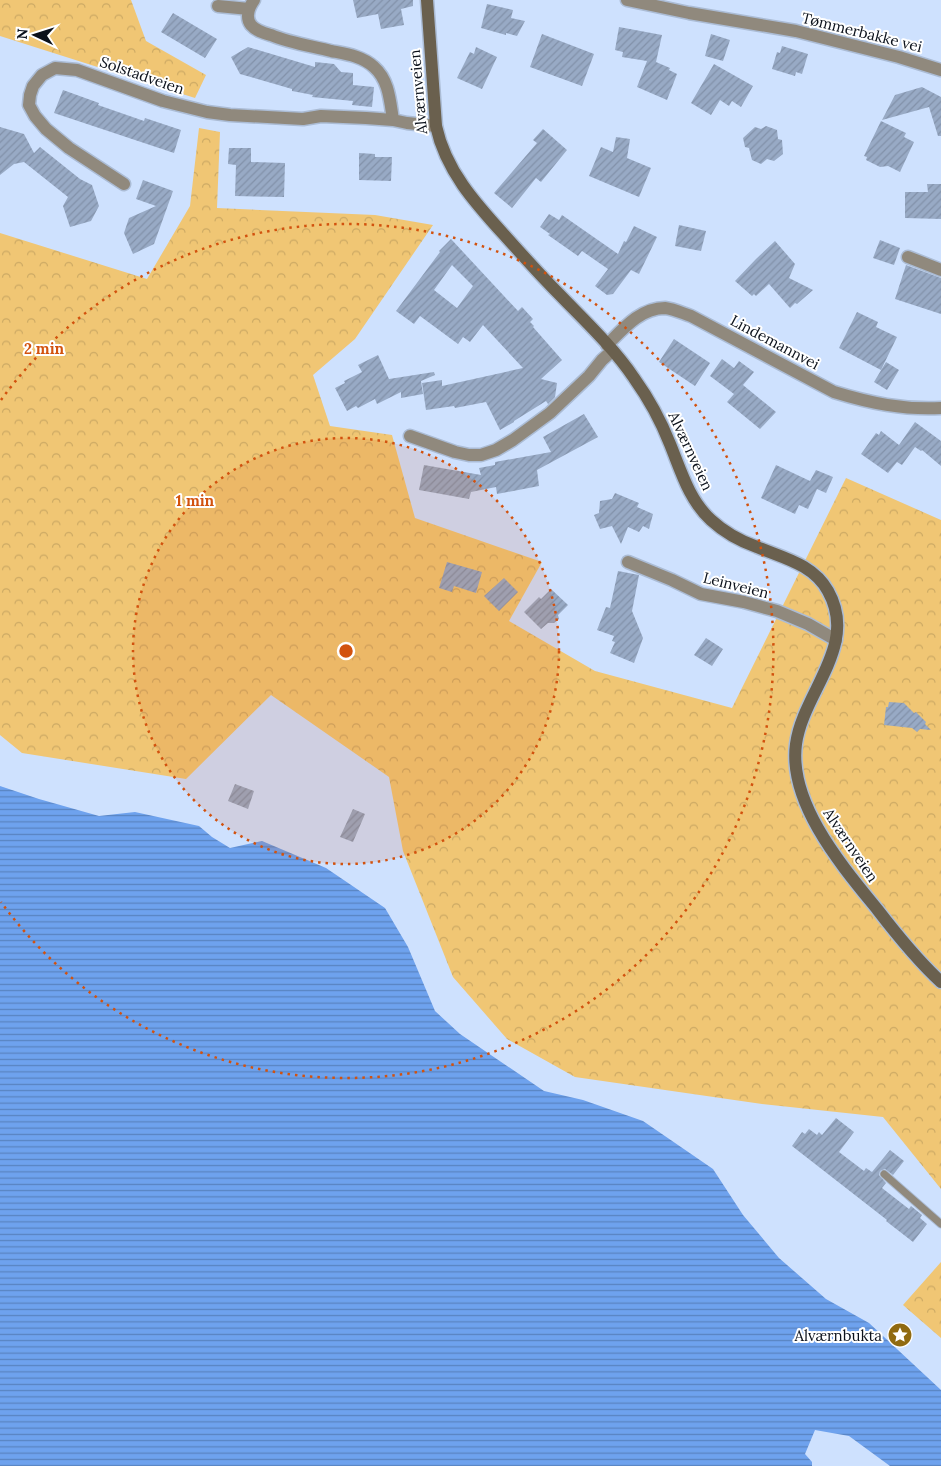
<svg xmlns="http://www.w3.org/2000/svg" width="941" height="1466" viewBox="0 0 941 1466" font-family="Lora,serif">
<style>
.forest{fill:url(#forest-crowns)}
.water{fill:url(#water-rules)}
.building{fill:url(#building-hatch);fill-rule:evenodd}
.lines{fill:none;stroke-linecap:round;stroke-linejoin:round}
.service-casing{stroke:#abbcd5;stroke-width:9}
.minor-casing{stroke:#abbcd5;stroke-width:15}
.secondary-casing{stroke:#abbcd5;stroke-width:15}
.service{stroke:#90897d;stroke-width:7}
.minor{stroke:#90897d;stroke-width:12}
.secondary{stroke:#6a604e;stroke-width:12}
.ring{fill:none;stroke:#d2520e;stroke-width:2.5;stroke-dasharray:2.5 5}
.labels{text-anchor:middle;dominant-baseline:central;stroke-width:4;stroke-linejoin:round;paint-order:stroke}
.street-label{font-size:15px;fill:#0b111b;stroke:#fff}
.poi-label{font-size:15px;fill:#0b111b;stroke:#fff;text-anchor:end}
.centre{fill:#d2520e;stroke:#fff;stroke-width:2.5}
.ring-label{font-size:15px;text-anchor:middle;font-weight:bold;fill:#d2520e;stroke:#fff;stroke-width:4;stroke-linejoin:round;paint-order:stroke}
</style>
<defs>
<pattern id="forest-crowns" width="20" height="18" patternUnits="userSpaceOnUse" patternTransform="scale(1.25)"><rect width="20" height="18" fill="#f0c674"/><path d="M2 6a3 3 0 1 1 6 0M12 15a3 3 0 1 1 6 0" fill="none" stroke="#cca964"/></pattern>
<pattern id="water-rules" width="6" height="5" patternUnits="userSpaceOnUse" patternTransform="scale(1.25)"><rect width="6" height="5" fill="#6ea2ee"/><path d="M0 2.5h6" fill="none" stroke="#5983c0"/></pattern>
<pattern id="building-hatch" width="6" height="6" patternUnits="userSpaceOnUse" patternTransform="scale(1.25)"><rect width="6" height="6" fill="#98aac5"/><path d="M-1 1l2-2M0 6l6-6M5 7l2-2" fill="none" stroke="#8291a9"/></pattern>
</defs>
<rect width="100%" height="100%" fill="#cee1fe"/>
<!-- forest -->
<path class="forest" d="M 0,0 L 131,0 L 146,41 L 206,75 L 195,98 L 0,36 Z
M 199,128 L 220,132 L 217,208 L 375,215 L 433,225 L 355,339 L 313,375 L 330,426 L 392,435 L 415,518 L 542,562 L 509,621 L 595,671 L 732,708 L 846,478 L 941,520 L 941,1189 L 883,1117 L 762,1104 L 575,1077 L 507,1039 L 453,977 L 403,851 L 389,777 L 271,695 L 186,779 L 22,753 L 0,735 L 0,233 L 147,279 L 190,206 Z
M 941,1262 L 941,1338 L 903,1305 Z"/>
<!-- water -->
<path class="water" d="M 0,786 L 39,799 L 99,816 L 135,812 L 199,826 L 212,837 L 230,848 L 262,841 L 326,868 L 385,908 L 408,947 L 435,1011 L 460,1034 L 544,1091 L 583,1100 L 643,1121 L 713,1169 L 743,1215 L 779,1258 L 826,1299 L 869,1323 L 941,1390 L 941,1466 L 890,1466 L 849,1436 L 815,1430 L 805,1454 L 812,1462 L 812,1466 L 0,1466 Z"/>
<!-- building -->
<path class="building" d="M 353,0 L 413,0 L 413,6 L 401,9 L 404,25 L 381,29 L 378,14 L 357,18 Z
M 487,4 L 513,10 L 511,18 L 525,21 L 517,36 L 506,33 L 506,35 L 481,28 Z
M 173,13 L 217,39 L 205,58 L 161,32 Z
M 619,27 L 662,35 L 656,62 L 670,68 L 669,70 L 677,74 L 667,100 L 637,87 L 647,61 L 622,57 L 623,52 L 615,50 Z
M 542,34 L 594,54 L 582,86 L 530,67 Z
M 711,34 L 730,40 L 723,61 L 705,56 Z
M 782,46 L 808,54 L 802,74 L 796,72 L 795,76 L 772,69 L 777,52 L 780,53 Z
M 248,47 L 315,67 L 315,62 L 334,64 L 341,72 L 353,73 L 353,85 L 374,87 L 372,107 L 352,105 L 353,101 L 312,97 L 313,95 L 292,91 L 292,89 L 240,74 L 231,57 Z
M 476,47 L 497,57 L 482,89 L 457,78 L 470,52 L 474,54 Z
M 714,64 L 753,86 L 741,107 L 732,101 L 729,106 L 720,100 L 711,115 L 691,103 Z
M 922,87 L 941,97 L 941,136 L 938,136 L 929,107 L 882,120 L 895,95 Z
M 63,90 L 99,103 L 98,105 L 144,121 L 145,118 L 181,130 L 174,153 L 54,113 Z
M 881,121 L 906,133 L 904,137 L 914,142 L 900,172 L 888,166 L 880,167 L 866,160 L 867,157 L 864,156 Z
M 766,126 L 777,130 L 778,139 L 782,140 L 783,154 L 774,161 L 767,159 L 761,164 L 752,160 L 749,148 L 745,147 L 743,138 L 755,127 L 761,129 Z
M 0,127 L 24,134 L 34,153 L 40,147 L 80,179 L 92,185 L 99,206 L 91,221 L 70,227 L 63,206 L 68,197 L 24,162 L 14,164 L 0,175 Z
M 543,129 L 567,150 L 541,182 L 536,178 L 512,208 L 494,193 L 537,143 L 533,140 Z
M 616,137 L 630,139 L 627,158 L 651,168 L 639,197 L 589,176 L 601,147 L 613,152 Z
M 229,148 L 251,148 L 251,162 L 285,163 L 284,197 L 235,196 L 236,165 L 228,164 Z
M 359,153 L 375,154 L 375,157 L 392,157 L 391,181 L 359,180 Z
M 143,180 L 173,191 L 154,244 L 133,254 L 124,233 L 129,218 L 156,206 L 136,199 Z
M 927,184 L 941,184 L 941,219 L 905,218 L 905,192 L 928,192 Z
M 549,214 L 559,220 L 562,215 L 618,254 L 624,241 L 626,242 L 634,226 L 657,237 L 639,274 L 631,270 L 613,294 L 607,295 L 595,286 L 608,269 L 582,251 L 578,256 L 548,235 L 550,234 L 540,227 Z
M 679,225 L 706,231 L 701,251 L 675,246 Z
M 451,239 L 518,311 L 522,307 L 533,319 L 530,322 L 534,326 L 533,327 L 562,360 L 541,379 L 557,383 L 555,397 L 548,404 L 546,401 L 514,421 L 514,422 L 500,430 L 486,402 L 455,408 L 454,406 L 426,410 L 422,383 L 442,380 L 442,386 L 523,368 L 483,325 L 470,342 L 463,337 L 458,344 L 420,316 L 414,324 L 396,311 L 440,252 L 439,251 ZM 452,265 L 473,286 L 457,308 L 434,290 Z
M 880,240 L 900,248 L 894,265 L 873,258 Z
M 775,241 L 795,264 L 789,278 L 813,290 L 797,304 L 795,303 L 790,308 L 769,284 L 756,296 L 754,294 L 752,296 L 735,281 L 756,259 Z
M 906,265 L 941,278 L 941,314 L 895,299 Z
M 857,312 L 878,322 L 876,327 L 897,337 L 881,370 L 839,348 Z
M 674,339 L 710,363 L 695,386 L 659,362 Z
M 378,355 L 389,379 L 434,372 L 435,375 L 421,381 L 423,394 L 401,398 L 401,392 L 377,404 L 375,399 L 358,408 L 356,406 L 347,411 L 335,388 L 345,383 L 344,381 L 362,372 L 358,365 Z
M 722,359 L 734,368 L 739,361 L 754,372 L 743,385 L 776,412 L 760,429 L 727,402 L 734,394 L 710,376 Z
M 886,362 L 899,370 L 887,390 L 874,382 Z
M 584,414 L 598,437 L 537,470 L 539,486 L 497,494 L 496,487 L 471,492 L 469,499 L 419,490 L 424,465 L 481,475 L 479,468 L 495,465 L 495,462 L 551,452 L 543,437 Z
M 915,422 L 941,441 L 941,466 L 922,450 L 921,451 L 915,447 L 902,465 L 897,462 L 888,473 L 861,454 L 876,433 L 879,435 L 881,431 L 899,445 Z
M 776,465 L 810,481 L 816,470 L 833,477 L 826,493 L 817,489 L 808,509 L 799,505 L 795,514 L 761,498 Z
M 615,493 L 639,503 L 637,507 L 653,514 L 649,529 L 643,526 L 639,532 L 628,527 L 621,544 L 612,526 L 600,529 L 594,515 L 599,513 L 600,501 L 612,499 Z
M 447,562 L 482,572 L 476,593 L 454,586 L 452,592 L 439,588 Z
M 618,571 L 639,575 L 632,611 L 643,638 L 634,663 L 610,653 L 615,642 L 612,641 L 614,636 L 597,630 L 606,607 L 610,608 Z
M 504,578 L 518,592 L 499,611 L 484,596 Z
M 551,589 L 568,605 L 558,615 L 559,619 L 554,623 L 548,623 L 541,629 L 524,612 L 539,597 L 541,599 Z
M 706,638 L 723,649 L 712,666 L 694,655 Z
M 889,702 L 904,703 L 914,713 L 916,712 L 926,722 L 925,724 L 931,730 L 920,729 L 917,732 L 912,728 L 884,725 L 886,707 L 888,707 Z
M 235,784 L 254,791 L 248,809 L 228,801 Z
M 353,809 L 365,814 L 353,842 L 340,837 Z
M 836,1118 L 854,1132 L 839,1152 L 864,1171 L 866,1168 L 872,1172 L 890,1150 L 904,1161 L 893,1175 L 885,1169 L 880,1171 L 879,1175 L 886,1183 L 882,1188 L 909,1209 L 911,1206 L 922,1215 L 920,1218 L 927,1224 L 913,1242 L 886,1221 L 887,1220 L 792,1146 L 802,1132 L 805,1134 L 809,1129 L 817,1135 L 819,1132 L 822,1135 Z"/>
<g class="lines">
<defs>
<path id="service" d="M 884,1174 L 941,1224"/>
<path id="minor" d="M 254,0 C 249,7 245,17 251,25 C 256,31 264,33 271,35 C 290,43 311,46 331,51 C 346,54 362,56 374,67 C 389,80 390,101 393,120
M 627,0 L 689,13 L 796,31 L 899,57 L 941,70
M 218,6 L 249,9
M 124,184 L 69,148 L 46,129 L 35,116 L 29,105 L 30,95 L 33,86 L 42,75 L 55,68 L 77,70 L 163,101 L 207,112 L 230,115 L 303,119 L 321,116 L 366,118 L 393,120 L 407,123 L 436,126
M 908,257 L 941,270
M 607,345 C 623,329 640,308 665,308 C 674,309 682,313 691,316 L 834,392 C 870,403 903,410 941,408
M 410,436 L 455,452 L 469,455 L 481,455 L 496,450 L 513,440 L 550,413 L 589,376 L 602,360 L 612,351
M 628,562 L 672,580 L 701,594 L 744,602 L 777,611 L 808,624 L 836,640"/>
<path id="secondary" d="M 427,0 L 436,126 C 446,172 477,205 507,238 C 524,257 541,276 559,294 C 585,321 613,347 634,378 C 649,399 661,421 670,444 C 681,471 689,500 711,520 C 724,532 740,541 757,547 C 783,558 813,564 828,591 C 859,646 803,692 796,744 C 788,803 842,866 877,909 C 897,935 917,960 941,982"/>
</defs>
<!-- service casing -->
<use href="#service" class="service-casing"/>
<!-- minor casing -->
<use href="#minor" class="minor-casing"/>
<!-- secondary casing -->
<use href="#secondary" class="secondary-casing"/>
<!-- service -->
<use href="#service" class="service"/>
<!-- minor -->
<use href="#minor" class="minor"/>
<!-- secondary -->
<use href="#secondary" class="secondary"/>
</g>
<!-- distance rings -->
<circle cx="346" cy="651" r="213" fill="#d2520e" fill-opacity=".12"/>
<g class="ring">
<circle cx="346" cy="651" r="213"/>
<path d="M1 400A427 427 0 1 1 1 902"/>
</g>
<!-- icons -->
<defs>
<symbol id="sight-disc" viewBox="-11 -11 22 22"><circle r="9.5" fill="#906a10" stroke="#fff"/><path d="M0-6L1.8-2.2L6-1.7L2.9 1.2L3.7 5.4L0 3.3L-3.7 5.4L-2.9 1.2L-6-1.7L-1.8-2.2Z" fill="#fff"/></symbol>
</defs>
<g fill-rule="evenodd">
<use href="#sight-disc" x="886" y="1321" width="28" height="28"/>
</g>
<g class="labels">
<!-- street labels -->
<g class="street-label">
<text transform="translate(862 32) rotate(14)">Tømmerbakke vei</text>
<text transform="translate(142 75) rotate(19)">Solstadveien</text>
<text transform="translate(418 92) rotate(-95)">Alværnveien</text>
<text transform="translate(775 342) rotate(28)">Lindemannvei</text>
<text transform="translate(691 451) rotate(65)">Alværnveien</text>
<text transform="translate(736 585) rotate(14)">Leinveien</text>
<text transform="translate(851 845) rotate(56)">Alværnveien</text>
</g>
<!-- poi labels -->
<g class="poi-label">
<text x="882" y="1335">Alværnbukta</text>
</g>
</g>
<circle cx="346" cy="651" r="8" class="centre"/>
<g class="ring-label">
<text x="44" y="354">2 min</text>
<text x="195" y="506">1 min</text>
</g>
<!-- north arrow -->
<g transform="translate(35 35) rotate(274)" stroke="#ffffff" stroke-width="4" paint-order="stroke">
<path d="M0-4L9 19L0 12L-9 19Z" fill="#0b111b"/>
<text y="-8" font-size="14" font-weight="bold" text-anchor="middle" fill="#0b111b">N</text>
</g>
</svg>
